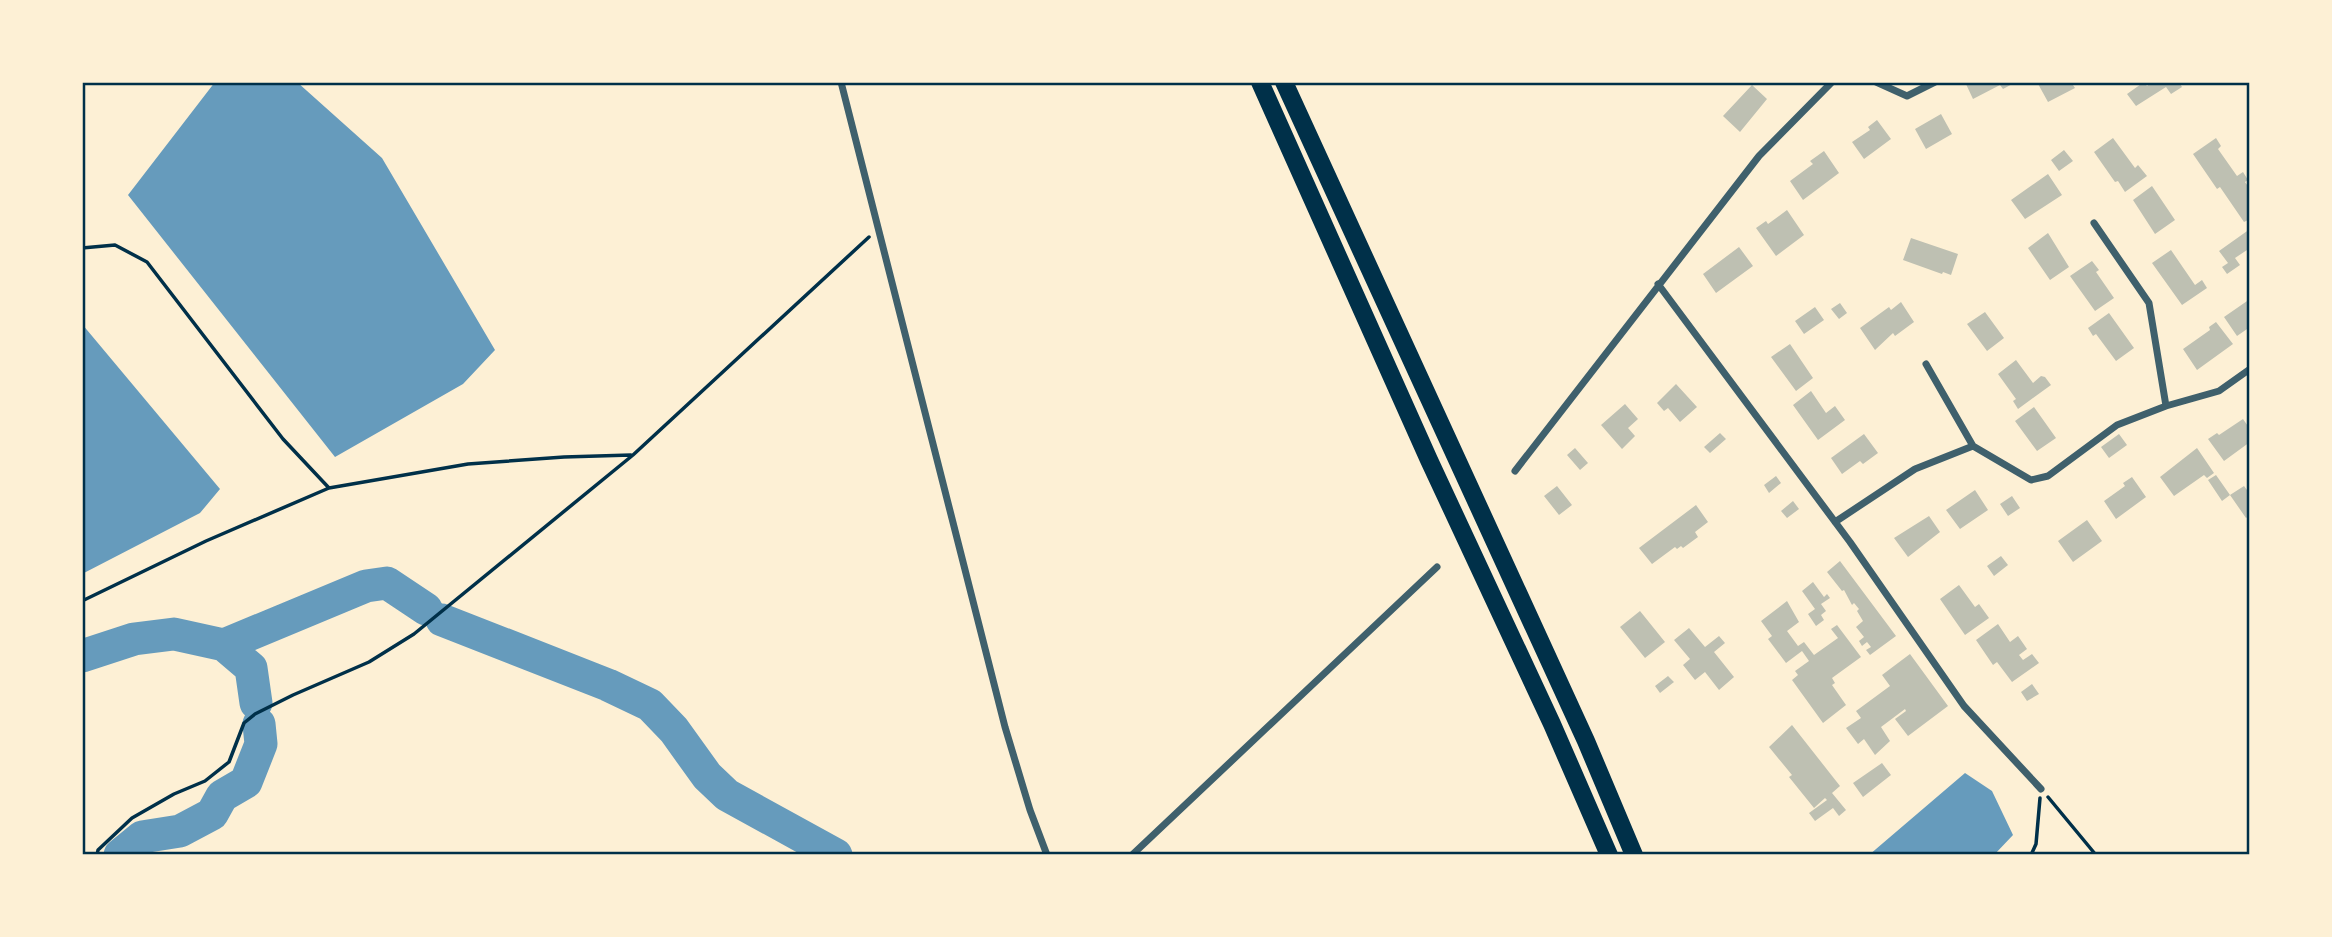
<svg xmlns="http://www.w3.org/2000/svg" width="2332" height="937" viewBox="0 0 2332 937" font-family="Overpass,sans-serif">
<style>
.water{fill:#669bbc}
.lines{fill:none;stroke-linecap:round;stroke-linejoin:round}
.river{stroke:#669bbc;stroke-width:33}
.building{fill:#bec0b2}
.path{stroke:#003049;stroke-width:3.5}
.minor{stroke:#3f606c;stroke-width:7}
.trunk{stroke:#003049;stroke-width:18}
.neatline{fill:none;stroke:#003049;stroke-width:2.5}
</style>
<rect width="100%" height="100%" fill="#fdf0d5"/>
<!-- water -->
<path class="water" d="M 215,82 L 297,82 L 382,158 L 495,350 L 463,384 L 335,457 L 128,195 Z
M 82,324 L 220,489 L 200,513 L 82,574 Z
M 1965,773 L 1992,791 L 2013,835 L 1994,855 L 1869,855 Z"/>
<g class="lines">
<!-- river -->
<path class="river" d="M 442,620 L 608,685 L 650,705 L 674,730 L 707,776 L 727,795 L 836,855
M 224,645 L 366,586 L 387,583 L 426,609
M 82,656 L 134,639 L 174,634 L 224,645 L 251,668 L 256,703
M 120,855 L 142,837 L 180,831 L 212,814 L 222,796 L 246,782 L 261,744 L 259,724"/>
</g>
<!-- building -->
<path class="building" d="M 1965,82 L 2016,82 L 2003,89 L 2000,85 L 1973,99 Z
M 2037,82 L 2071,82 L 2075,88 L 2048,102 Z
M 2144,82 L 2147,86 L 2152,82 L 2179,82 L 2182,87 L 2171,94 L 2166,87 L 2136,106 L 2127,94 Z
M 1752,85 L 1767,99 L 1740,132 L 1723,116 Z
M 1941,114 L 1952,134 L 1926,149 L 1915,129 Z
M 1877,120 L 1891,139 L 1864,159 L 1852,142 L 1870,130 L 1868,127 Z
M 2113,138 L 2135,168 L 2138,165 L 2147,176 L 2125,192 L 2118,181 L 2115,182 L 2094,152 Z
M 2216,138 L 2221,146 L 2218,149 L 2237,176 L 2243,172 L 2248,180 L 2245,182 L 2250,189 L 2250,219 L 2244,222 L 2220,187 L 2217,189 L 2193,154 Z
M 2064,150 L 2073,161 L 2059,171 L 2051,160 Z
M 1824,151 L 1839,173 L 1803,200 L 1790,181 L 1813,164 L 1810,161 Z
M 2048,174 L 2062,195 L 2025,219 L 2011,200 Z
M 2152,186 L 2175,220 L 2155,234 L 2133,200 Z
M 1787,210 L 1804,235 L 1776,256 L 1756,228 L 1766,221 L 1768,224 Z
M 2250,229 L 2250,248 L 2235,258 L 2240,265 L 2227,274 L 2222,267 L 2228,263 L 2219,251 Z
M 2048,233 L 2069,267 L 2050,280 L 2028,248 Z
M 1911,238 L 1958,254 L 1951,275 L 1943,272 L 1942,274 L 1903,260 Z
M 1739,247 L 1753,266 L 1716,293 L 1703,274 Z
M 2171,250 L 2195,285 L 2202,280 L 2207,288 L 2182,305 L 2152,263 Z
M 2092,261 L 2099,270 L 2096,272 L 2114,298 L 2095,311 L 2070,276 Z
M 2250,299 L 2250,327 L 2237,336 L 2224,317 Z
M 1901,302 L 1914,322 L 1895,336 L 1893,333 L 1875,350 L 1860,328 L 1889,307 L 1891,310 Z
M 1840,303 L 1847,313 L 1839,319 L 1831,309 Z
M 1815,307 L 1824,320 L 1804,334 L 1795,321 Z
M 1985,312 L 2004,338 L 1987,351 L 1967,324 Z
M 2109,313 L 2134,348 L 2116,361 L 2096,334 L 2093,336 L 2088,328 Z
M 2216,322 L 2233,344 L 2197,370 L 2183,349 L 2210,330 L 2209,327 Z
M 1790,344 L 1813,378 L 1796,391 L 1771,357 Z
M 2016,360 L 2033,383 L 2041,376 L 2045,377 L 2051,385 L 2018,409 L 2013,401 L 2016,399 L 1998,374 Z
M 1676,384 L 1697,407 L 1680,422 L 1668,408 L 1664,411 L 1657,403 Z
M 1811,391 L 1826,413 L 1835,406 L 1845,420 L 1818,440 L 1793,405 Z
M 1625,404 L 1638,419 L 1628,428 L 1635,436 L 1622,449 L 1601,425 Z
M 2034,407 L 2056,438 L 2037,451 L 2015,421 Z
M 2243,419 L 2250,429 L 2250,442 L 2224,461 L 2208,439 L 2217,433 L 2219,435 Z
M 1720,433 L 1726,439 L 1710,453 L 1704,447 Z
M 1864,434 L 1878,453 L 1863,464 L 1860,461 L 1842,474 L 1831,458 Z
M 2119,434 L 2127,445 L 2109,458 L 2101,447 Z
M 1575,448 L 1588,463 L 1580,470 L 1567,455 Z
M 2197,448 L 2214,473 L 2207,478 L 2204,475 L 2174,496 L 2160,477 Z
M 2216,475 L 2230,495 L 2222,501 L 2208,480 Z
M 1776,476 L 1781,483 L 1769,493 L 1764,485 Z
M 2132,477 L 2146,497 L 2116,519 L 2104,501 L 2125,486 L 2123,483 Z
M 1557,486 L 1572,505 L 1559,515 L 1544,496 Z
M 2244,486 L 2250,494 L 2250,515 L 2246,518 L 2230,495 Z
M 1975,490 L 1988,510 L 1960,529 L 1946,510 Z
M 2012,496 L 2020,508 L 2008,516 L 2000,504 Z
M 1793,501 L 1799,509 L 1787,518 L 1781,511 Z
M 1696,505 L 1708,522 L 1695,532 L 1698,537 L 1683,548 L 1681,546 L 1677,549 L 1675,547 L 1652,564 L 1639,548 Z
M 1929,516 L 1940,532 L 1908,557 L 1894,538 Z
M 2087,520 L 2102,541 L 2073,562 L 2058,541 Z
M 2001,556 L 2008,565 L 1994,576 L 1987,566 Z
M 1840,561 L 1896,636 L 1870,655 L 1866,650 L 1871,647 L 1867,642 L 1862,646 L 1859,641 L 1864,637 L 1856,627 L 1863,621 L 1857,611 L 1859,609 L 1854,603 L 1852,605 L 1844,590 L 1842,591 L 1827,572 Z
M 1813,582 L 1824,597 L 1827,594 L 1830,598 L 1821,604 L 1826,611 L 1821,615 L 1824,620 L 1816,626 L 1808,614 L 1815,609 L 1802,591 Z
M 1959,585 L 1975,607 L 1979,604 L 1989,618 L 1965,635 L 1940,599 Z
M 1787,601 L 1799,622 L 1787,631 L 1798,646 L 1804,642 L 1814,655 L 1838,638 L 1831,629 L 1837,625 L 1861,657 L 1832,678 L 1835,683 L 1832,685 L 1846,705 L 1823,723 L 1792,680 L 1798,675 L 1795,671 L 1809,661 L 1802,651 L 1786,663 L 1768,639 L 1772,636 L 1761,621 Z
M 1640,611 L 1665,642 L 1645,658 L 1620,627 Z
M 1998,624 L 2010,642 L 2018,636 L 2027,649 L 2019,655 L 2023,660 L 2032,654 L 2039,663 L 2012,682 L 1997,662 L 1993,665 L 1976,640 Z
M 1689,628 L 1705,647 L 1719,636 L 1725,643 L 1714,652 L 1734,677 L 1719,690 L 1705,672 L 1695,680 L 1683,665 L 1690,659 L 1674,640 Z
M 1910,654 L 1948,706 L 1908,736 L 1895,719 L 1906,711 L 1905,709 L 1881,727 L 1890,741 L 1875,755 L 1864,739 L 1858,744 L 1846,728 L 1861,718 L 1856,711 L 1890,686 L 1882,675 Z
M 1668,676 L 1674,682 L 1660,693 L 1655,686 Z
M 2032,684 L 2039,694 L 2027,701 L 2021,692 Z
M 1792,725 L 1840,786 L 1832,793 L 1846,810 L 1839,816 L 1833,808 L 1815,821 L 1809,813 L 1827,800 L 1825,798 L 1814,808 L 1789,777 L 1792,775 L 1769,747 Z
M 1882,763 L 1891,775 L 1863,797 L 1853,783 Z"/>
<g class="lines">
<!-- path -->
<path class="path" d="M 82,248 L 115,245 L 147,262 L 283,439 L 329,488
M 82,601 L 206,541 L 329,488 L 468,464 L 564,457 L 631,455
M 2048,797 L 2096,855
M 97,855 L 98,850 L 132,818 L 174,794 L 205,781 L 229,762 L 244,723 L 255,714 L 293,695 L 369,662 L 414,634 L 633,455 L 869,237
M 2031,855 L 2036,844 L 2040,798"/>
<!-- minor -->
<path class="minor" d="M 841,82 L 1005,727 L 1030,810 L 1047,855
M 1876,82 L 1907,96 L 1935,82
M 2094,223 L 2149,303 L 2166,406
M 1658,284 L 1850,542 L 1964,706 L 2041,789
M 1926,364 L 1973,446
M 1515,471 L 1759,156 L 1832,82
M 1835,522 L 1915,469 L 1973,446 L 2031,480 L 2048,476 L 2117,425 L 2166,406 L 2219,391 L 2250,369
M 1132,855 L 1437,567"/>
<!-- trunk -->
<path class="trunk" d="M 1260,82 L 1429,460 L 1552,724 L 1609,855
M 1284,82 L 1586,741 L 1634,855"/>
</g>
<!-- border -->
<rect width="2332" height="937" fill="none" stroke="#fdf0d5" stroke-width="168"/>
<rect x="84" y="84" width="2164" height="769" class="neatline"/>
</svg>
